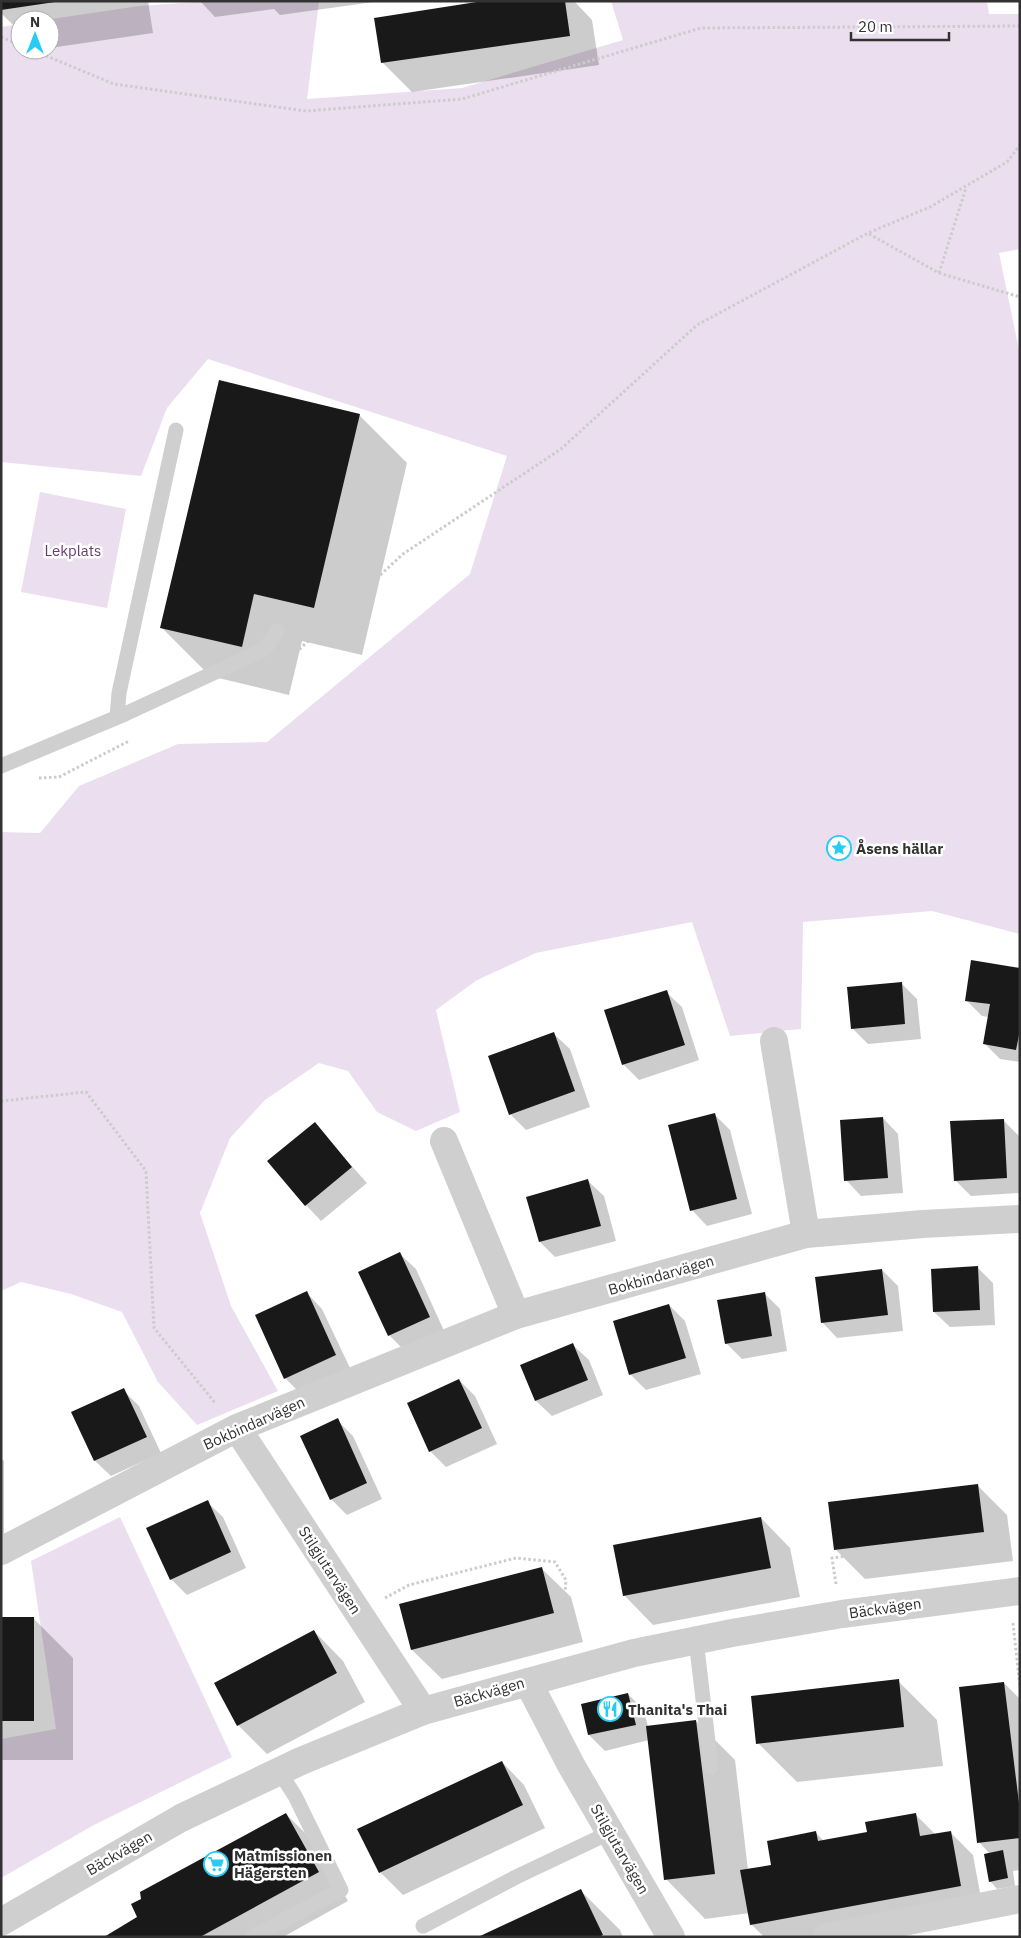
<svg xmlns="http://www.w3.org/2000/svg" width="1021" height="1938" viewBox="0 0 1021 1938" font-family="'IBM Plex Sans',sans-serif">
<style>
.green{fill:#ebdfef}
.shadow{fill:#0003}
.building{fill:#191919}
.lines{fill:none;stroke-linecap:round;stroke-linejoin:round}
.path{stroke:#ccc;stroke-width:3;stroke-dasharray:2.5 2.5;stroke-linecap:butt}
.service{stroke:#cfcfcf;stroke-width:15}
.minor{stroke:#cfcfcf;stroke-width:28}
.tertiary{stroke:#cfcfcf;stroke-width:28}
.labels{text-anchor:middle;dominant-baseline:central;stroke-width:5;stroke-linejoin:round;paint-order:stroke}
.park-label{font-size:15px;fill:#683a73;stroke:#fff}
.poi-label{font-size:15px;font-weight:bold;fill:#323232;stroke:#fff;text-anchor:start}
.street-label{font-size:15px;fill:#323232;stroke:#fff}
</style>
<rect width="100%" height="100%" fill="#fff"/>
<!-- green -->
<path class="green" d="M 212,1 L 319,1 L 307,99 L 462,88 L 623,40 L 611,1 L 987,1 L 989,14 L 1020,14 L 1020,249 L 999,253 L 1020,355 L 1020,934 L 932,911 L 803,922 L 801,1029 L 730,1036 L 692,922 L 536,953 L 477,980 L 436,1010 L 460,1112 L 416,1131 L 377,1112 L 348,1071 L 319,1063 L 265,1100 L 230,1138 L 200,1213 L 231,1306 L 278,1391 L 197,1425 L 158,1382 L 122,1312 L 71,1294 L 21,1282 L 1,1291 L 1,832 L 40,833 L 79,786 L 178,744 L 267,742 L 470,574 L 507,456 L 208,359 L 167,408 L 141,476 L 1,462 L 1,27 L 20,24 L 20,50 L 50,50 L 50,20 L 45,20 L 139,6 Z
M 40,492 L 126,509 L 107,608 L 21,592 Z
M 120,1517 L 232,1757 L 94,1825 L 1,1878 L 1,1739 L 56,1729 L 31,1561 Z"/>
<!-- shadow -->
<path class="shadow" d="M 1,1 L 148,1 L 153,33 L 50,48 L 50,20 L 20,20 L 20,32 L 1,13 Z
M 200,1 L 381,1 L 280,15 L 274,9 L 215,17 Z
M 492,1 L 574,1 L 592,20 L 599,65 L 412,92 L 383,63 L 376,19 Z
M 359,415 L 407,463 L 362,655 L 302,641 L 289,695 L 210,676 L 162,628 Z
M 1020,969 L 1020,1062 L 1000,1059 L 984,1043 L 989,1017 L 982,1016 L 966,1000 Z
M 901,983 L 917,999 L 921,1039 L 868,1044 L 852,1028 Z
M 666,992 L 682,1007 L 699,1060 L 639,1080 L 623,1064 Z
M 554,1034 L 570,1049 L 590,1107 L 526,1130 L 510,1114 Z
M 714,1114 L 730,1130 L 752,1214 L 707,1226 L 692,1210 Z
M 883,1118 L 898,1134 L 903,1193 L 861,1196 L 846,1180 Z
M 1003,1120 L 1019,1136 L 1020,1193 L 971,1196 L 955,1180 Z
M 314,1124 L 367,1183 L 321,1221 L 306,1205 Z
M 588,1181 L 604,1196 L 616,1241 L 555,1257 L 540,1242 Z
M 400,1254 L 416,1269 L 445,1333 L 405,1351 L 389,1335 Z
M 978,1268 L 993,1283 L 995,1325 L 950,1327 L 934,1312 Z
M 882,1270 L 898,1286 L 903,1331 L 837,1338 L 822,1322 Z
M 307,1293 L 322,1309 L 351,1370 L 301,1394 L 285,1378 Z
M 764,1293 L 780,1309 L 787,1351 L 742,1359 L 726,1343 Z
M 669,1305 L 685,1321 L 701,1374 L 646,1390 L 630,1374 Z
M 573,1345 L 589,1360 L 603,1395 L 552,1416 L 536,1401 L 522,1366 Z
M 459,1380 L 475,1396 L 497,1444 L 446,1467 L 430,1451 L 408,1404 Z
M 123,1390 L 139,1406 L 161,1453 L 111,1476 L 95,1461 L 73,1413 Z
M 337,1420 L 353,1436 L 382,1499 L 347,1515 L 331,1499 Z
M 1,1458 L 4,1461 L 4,1545 L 1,1545 Z
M 978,1486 L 1007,1515 L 1013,1561 L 865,1579 L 835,1549 Z
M 207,1502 L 223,1517 L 246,1568 L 187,1595 L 171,1579 Z
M 761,1518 L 790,1548 L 800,1597 L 653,1625 L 624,1595 Z
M 541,1568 L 571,1597 L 583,1642 L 442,1679 L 412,1650 L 400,1605 Z
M 1,1618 L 33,1618 L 73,1658 L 73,1760 L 1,1760 Z
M 314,1631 L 343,1661 L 365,1702 L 267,1754 L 238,1725 Z
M 898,1681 L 937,1720 L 943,1766 L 797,1782 L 758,1743 Z
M 1004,1683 L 1020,1699 L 1020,1870 L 1013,1871 L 1015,1886 L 997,1889 L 990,1881 L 990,1854 L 979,1842 Z
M 628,1694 L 644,1710 L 648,1727 L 696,1721 L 735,1760 L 748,1870 L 773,1866 L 816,1833 L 824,1841 L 869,1833 L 915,1814 L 936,1835 L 950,1832 L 973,1855 L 983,1909 L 830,1937 L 764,1937 L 751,1924 L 750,1913 L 705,1919 L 666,1879 L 649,1740 L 605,1751 L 589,1735 L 582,1705 Z
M 502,1762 L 524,1785 L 545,1828 L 403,1895 L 380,1872 Z
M 286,1814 L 316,1844 L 348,1901 L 283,1937 L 107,1937 L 139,1918 Z
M 581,1891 L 620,1930 L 623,1937 L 481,1937 Z"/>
<!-- building -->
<path class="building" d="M 1,1 L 55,1 L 55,2 L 1,10 Z
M 483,1 L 565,1 L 570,36 L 381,63 L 374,18 Z
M 219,380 L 360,414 L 314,608 L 254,594 L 242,647 L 160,628 Z
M 971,960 L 1020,968 L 1020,1030 L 1016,1050 L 983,1044 L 990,1004 L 965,1001 Z
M 902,982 L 905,1024 L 851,1029 L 847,987 Z
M 667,990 L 685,1045 L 622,1065 L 604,1010 Z
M 554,1032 L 575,1091 L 509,1115 L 488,1056 Z
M 715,1113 L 737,1199 L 690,1211 L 668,1125 Z
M 883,1117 L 888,1178 L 844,1181 L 840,1120 Z
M 1004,1119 L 1007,1178 L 954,1181 L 950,1121 Z
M 315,1122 L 352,1167 L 305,1206 L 267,1161 Z
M 588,1179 L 601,1226 L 539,1242 L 526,1197 Z
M 400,1252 L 430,1317 L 388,1336 L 358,1272 Z
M 978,1266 L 980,1310 L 933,1312 L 931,1269 Z
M 882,1269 L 888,1315 L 821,1323 L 815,1277 Z
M 307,1291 L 336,1355 L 284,1379 L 255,1315 Z
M 765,1292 L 772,1336 L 725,1344 L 717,1300 Z
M 669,1304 L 686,1358 L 629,1375 L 613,1321 Z
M 573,1343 L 588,1380 L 535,1401 L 520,1365 Z
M 459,1379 L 482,1428 L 429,1452 L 407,1403 Z
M 124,1388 L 147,1437 L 94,1461 L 71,1412 Z
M 338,1418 L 367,1483 L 330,1500 L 300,1436 Z
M 978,1484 L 984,1532 L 834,1550 L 828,1502 Z
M 208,1500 L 231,1552 L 170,1580 L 146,1528 Z
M 761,1517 L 771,1568 L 623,1596 L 613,1545 Z
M 542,1567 L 554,1613 L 411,1650 L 399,1604 Z
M 1,1617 L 34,1617 L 34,1721 L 1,1721 Z
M 314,1630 L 337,1673 L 237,1726 L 214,1683 Z
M 899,1679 L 904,1727 L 756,1744 L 751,1696 Z
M 1004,1682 L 1020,1811 L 1020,1838 L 977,1843 L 959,1687 Z
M 628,1693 L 636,1725 L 588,1735 L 581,1704 Z
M 696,1720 L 715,1874 L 664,1880 L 646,1726 Z
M 502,1761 L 523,1805 L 379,1873 L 357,1829 Z
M 286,1813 L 319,1872 L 200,1937 L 104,1937 L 137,1917 L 131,1904 L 141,1899 L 140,1892 Z
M 916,1813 L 920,1836 L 951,1831 L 961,1886 L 750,1925 L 740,1870 L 771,1865 L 767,1841 L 816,1831 L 818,1841 L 867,1832 L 865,1822 Z
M 1003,1850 L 1008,1878 L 989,1882 L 984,1854 Z
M 581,1889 L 603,1935 L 599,1937 L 478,1937 Z"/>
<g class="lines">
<!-- path -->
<path class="path" d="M 1,37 L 20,45
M 32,50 L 114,84 L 306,111 L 462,99 L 701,28 L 1020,26
M 869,234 L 939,273 L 1020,297
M 939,273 L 966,188
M 292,656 L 403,554 L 561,449 L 697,325 L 868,233 L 930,207 L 1007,162 L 1020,145
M 39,778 L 59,777 L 129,741
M 1,1101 L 86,1092 L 146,1171 L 154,1328 L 216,1404
M 836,1584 L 832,1558 L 993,1538 L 1007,1536 L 1009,1562
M 385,1598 L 409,1585 L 516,1558 L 555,1562 L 566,1580 L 564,1605 L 575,1637
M 1013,1623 L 1020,1687
M 678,1888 L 726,1883 L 714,1791"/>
<!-- service -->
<path class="service" d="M 117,717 L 119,693 L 176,430
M 1,766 L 125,714 L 265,649 L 277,631
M 696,1640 L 711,1767
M 423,1926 L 516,1877 L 611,1832
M 252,1937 L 341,1890 L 295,1796 L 279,1771"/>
<!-- minor -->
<path class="minor" d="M 774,1041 L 806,1234
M 444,1141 L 516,1315
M 237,1428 L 423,1711
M 1,1551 L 237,1428 L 516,1315 L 806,1234 L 923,1224 L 1020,1219
M 528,1682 L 571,1765 L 671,1937
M 827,1937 L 1020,1899"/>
<!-- tertiary -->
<path class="tertiary" d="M 1,1922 L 181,1818 L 301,1761 L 423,1711 L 634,1653 L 732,1633 L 842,1614 L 1020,1591"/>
</g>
<!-- icons -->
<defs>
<symbol id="sight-ring" viewBox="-11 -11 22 22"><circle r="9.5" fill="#fff" stroke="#27ccf5" stroke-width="1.5"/><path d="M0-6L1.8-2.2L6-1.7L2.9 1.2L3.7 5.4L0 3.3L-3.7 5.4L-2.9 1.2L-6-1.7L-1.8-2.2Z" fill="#27ccf5"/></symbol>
<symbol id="restaurant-ring" viewBox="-11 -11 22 22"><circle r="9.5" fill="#fff" stroke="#27ccf5" stroke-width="1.5"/><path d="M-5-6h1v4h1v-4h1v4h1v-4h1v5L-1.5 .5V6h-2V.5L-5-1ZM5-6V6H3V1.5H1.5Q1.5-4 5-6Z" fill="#27ccf5"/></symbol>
<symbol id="supermarket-ring" viewBox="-11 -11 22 22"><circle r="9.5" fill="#fff" stroke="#27ccf5" stroke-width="1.5"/><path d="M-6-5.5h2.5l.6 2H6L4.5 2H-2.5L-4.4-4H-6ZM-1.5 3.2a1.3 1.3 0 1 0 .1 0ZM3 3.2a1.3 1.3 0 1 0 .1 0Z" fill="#27ccf5"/></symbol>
</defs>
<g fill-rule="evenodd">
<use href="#sight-ring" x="825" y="834" width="28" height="28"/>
<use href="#restaurant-ring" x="596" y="1695" width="28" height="28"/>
<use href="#supermarket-ring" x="202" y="1850" width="28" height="28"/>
</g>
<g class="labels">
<!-- park labels -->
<g class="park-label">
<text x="73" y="550">Lekplats</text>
</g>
<!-- poi labels -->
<g class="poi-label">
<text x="856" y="848">Åsens hällar</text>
<text x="628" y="1709">Thanita's Thai</text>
<text x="234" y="1855">Matmissionen<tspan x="234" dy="17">Hägersten</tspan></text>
</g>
<!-- street labels -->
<g class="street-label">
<text transform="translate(661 1275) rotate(-16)">Bokbindarvägen</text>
<text transform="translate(254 1423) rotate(-24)">Bokbindarvägen</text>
<text transform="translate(330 1570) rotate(57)">Stilgjutarvägen</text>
<text transform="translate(885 1608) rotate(-8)">Bäckvägen</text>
<text transform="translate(489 1692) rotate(-16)">Bäckvägen</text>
<text transform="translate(620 1849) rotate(60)">Stilgjutarvägen</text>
<text transform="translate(119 1853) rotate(-30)">Bäckvägen</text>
</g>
</g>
<!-- border -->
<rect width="1021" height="1938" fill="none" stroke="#323232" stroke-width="5"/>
<!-- north arrow -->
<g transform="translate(35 35)"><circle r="24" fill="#ffffff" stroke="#adadad"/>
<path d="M0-4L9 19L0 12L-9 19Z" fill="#27ccf5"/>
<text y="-8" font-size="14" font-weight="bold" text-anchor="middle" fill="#323232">N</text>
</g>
<!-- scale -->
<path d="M851 32v8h98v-8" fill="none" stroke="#323232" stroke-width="2.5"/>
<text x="858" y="32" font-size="15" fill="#323232" stroke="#ffffff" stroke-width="4" paint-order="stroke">20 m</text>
</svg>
